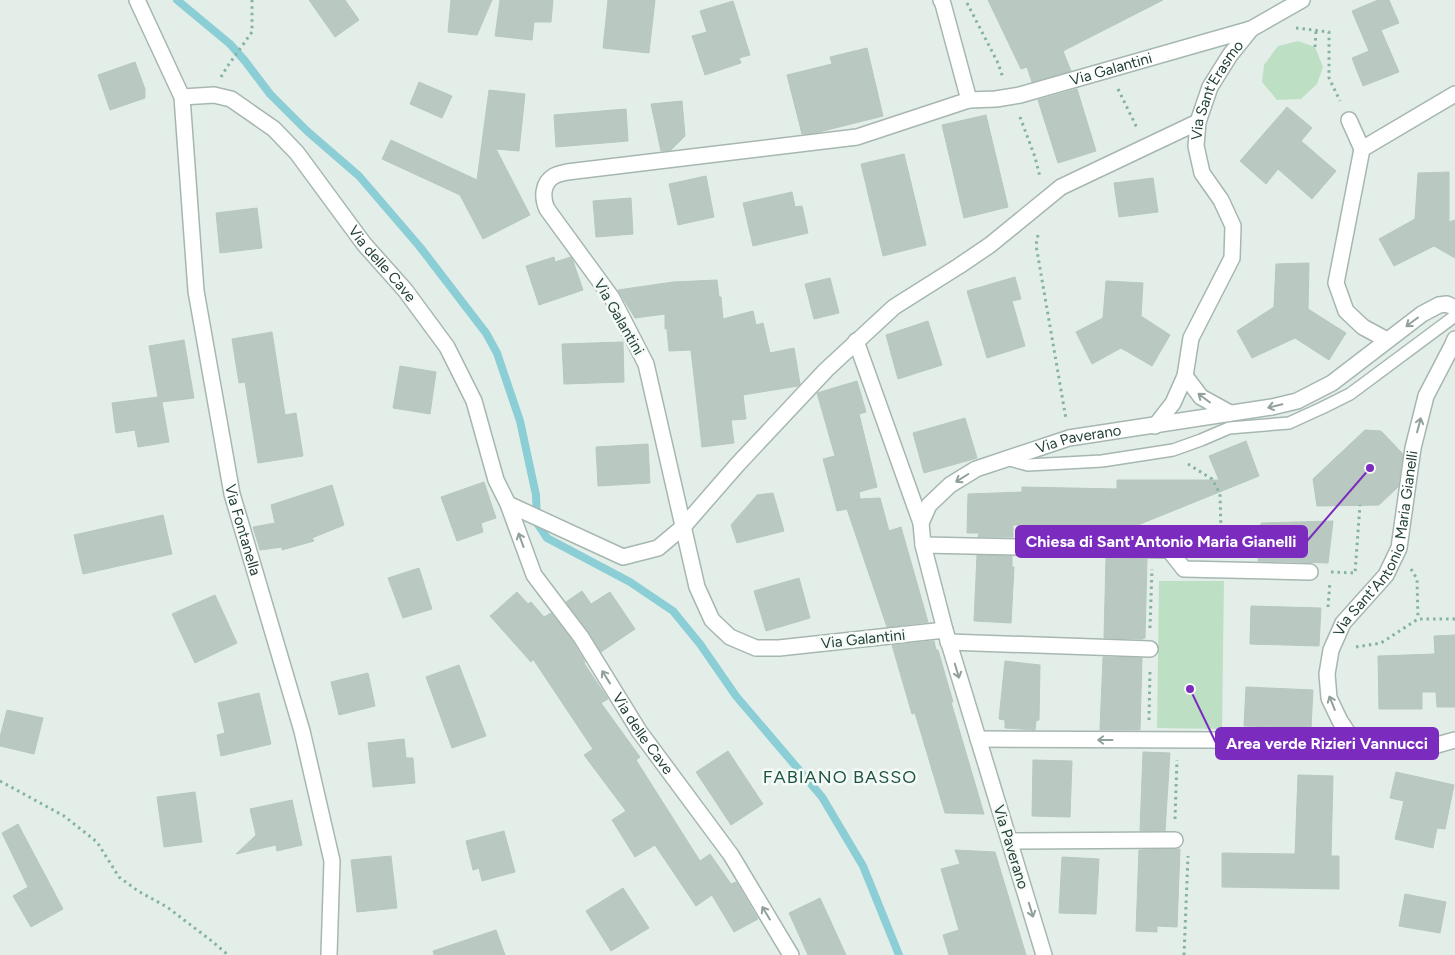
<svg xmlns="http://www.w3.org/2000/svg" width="1455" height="955" viewBox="0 0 1455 955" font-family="Figtree,sans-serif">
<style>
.green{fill:#bde0c4}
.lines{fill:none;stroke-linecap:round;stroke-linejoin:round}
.stream{stroke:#8bced5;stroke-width:8}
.building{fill:#b9c9c2;stroke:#b6c8c0}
.lane-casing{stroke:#a6b7b0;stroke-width:14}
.street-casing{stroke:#a6b7b0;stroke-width:18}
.path{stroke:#84b3a1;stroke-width:3;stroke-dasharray:2.5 4;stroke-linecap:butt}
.lane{stroke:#fff;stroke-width:11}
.street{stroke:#fff;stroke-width:15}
.oneway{stroke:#91a09b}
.labels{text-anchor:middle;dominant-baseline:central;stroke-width:5;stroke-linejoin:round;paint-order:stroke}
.street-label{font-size:15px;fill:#234137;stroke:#f5faf7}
.quarter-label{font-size:18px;letter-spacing:1px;fill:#1d5443;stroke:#f5faf7}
.leader{fill:none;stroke:#7b2cbf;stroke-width:2}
.callout-dot{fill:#7b2cbf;stroke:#f5faf7;stroke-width:2}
.callout{fill:#7b2cbf;stroke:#7b2cbf;stroke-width:2}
.callout-label{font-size:16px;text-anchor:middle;font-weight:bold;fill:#fff}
</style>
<rect width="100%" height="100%" fill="#e4eee9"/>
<!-- green -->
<path class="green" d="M 1298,41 L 1315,47 L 1323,67 L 1317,84 L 1301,99 L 1277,100 L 1262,82 L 1264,65 L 1278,46 Z
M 1159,581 L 1224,581 L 1222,729 L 1157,728 Z"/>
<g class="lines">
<!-- stream -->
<path class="stream" d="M 177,0 L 230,44 L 245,61 L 270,94 L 307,131 L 359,176 L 420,247 L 486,333 L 497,353 L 520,421 L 536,495 L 537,523 L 547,538 L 630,582 L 673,611 L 700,644 L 736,696 L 822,797 L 863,866 L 899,955"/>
</g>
<!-- building -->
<path class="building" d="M 309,0 L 345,0 L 359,20 L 335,37 Z
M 451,0 L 492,0 L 477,35 L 448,32 Z
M 500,0 L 553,0 L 551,22 L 534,22 L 532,40 L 495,36 Z
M 608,0 L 655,0 L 649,53 L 603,48 Z
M 988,0 L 1163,0 L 1063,51 L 1071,71 L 1032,82 L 1027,67 L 1021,69 Z
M 1378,0 L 1389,0 L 1399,23 L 1381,30 L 1399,72 L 1363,86 L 1352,58 L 1369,51 L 1352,11 Z
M 733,1 L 750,55 L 739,58 L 741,63 L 705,75 L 692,36 L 707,32 L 700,11 Z
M 867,48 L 883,116 L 815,133 L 802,134 L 787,75 L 832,64 L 830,57 Z
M 135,62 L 145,89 L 145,98 L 110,110 L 98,75 Z
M 419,82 L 452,96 L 442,118 L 410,104 Z
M 1077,89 L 1096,151 L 1058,163 L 1038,100 Z
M 489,90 L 525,94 L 519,151 L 496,149 L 530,215 L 483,239 L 460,195 L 382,159 L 391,140 L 477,180 Z
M 682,101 L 685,136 L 671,150 L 661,151 L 651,104 Z
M 1287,107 L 1312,128 L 1301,141 L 1336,171 L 1312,199 L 1278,169 L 1266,184 L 1240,161 Z
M 626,109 L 628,141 L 556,147 L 554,115 Z
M 986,115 L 1008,207 L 964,218 L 942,125 Z
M 904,154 L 926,245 L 883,256 L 861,164 Z
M 1449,172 L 1449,222 L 1455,220 L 1455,258 L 1434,246 L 1394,266 L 1379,239 L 1415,219 L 1418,173 Z
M 706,176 L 714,217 L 678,225 L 669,184 Z
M 1153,178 L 1158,212 L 1119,217 L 1114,183 Z
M 792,192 L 795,207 L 802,206 L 808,233 L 753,246 L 743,203 Z
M 631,198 L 633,234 L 596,237 L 593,201 Z
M 257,208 L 262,248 L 220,253 L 216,213 Z
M 554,257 L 555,262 L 571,257 L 573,261 L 583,290 L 539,305 L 526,266 Z
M 1309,263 L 1308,309 L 1346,333 L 1329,360 L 1295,338 L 1252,358 L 1237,331 L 1274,307 L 1276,264 Z
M 1015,277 L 1021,299 L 1012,301 L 1025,346 L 987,358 L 967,291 Z
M 830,278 L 839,313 L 814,319 L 805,284 Z
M 717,280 L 719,297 L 721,297 L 723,319 L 753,311 L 756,325 L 763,323 L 770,353 L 794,348 L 800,384 L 798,386 L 743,395 L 746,419 L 731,420 L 734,443 L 702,447 L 691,350 L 669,351 L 667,329 L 665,329 L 665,314 L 635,318 L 618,290 L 673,282 Z
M 1106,281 L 1143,283 L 1141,316 L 1170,335 L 1152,366 L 1121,348 L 1092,364 L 1076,332 L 1103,318 Z
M 928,321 L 942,365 L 898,379 L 886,335 Z
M 272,332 L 285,415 L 296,413 L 303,456 L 258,463 L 245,382 L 239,383 L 232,339 Z
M 184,340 L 194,398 L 162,402 L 169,442 L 138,447 L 135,430 L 116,433 L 112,403 L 158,397 L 149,346 Z
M 623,342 L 624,382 L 564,384 L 562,344 Z
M 400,366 L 436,372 L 430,414 L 393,408 Z
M 857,381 L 866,412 L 859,414 L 877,487 L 859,492 L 860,499 L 880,498 L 889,531 L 901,527 L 928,622 L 887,627 L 847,509 L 837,511 L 823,459 L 835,456 L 817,393 Z
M 965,418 L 977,458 L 924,473 L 913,433 Z
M 1365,430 L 1381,431 L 1403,454 L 1398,487 L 1379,505 L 1317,506 L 1313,479 Z
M 1246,441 L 1259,476 L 1128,529 L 1148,528 L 1147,540 L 1107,539 L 1107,527 L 1013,525 L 1013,537 L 978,537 L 979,533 L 967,533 L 968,494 L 1022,492 L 1022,487 L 1117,489 L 1117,480 L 1219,480 L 1209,456 Z
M 648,444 L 650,483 L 598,486 L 596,447 Z
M 484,482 L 496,518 L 481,523 L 483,532 L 457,541 L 441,497 Z
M 332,485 L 344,525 L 312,538 L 314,541 L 282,550 L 282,547 L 260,550 L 253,527 L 275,523 L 271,505 Z
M 773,493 L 784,531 L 737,543 L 731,525 L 757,495 Z
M 163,515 L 172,554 L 83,574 L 74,535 Z
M 1333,521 L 1328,563 L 1258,561 L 1261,523 Z
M 977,555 L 1012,556 L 1012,567 L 1014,567 L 1011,623 L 974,621 Z
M 1106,558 L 1147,559 L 1145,638 L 1143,638 L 1143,639 L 1104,638 Z
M 419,568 L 432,609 L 403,618 L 388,578 Z
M 799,578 L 810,618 L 766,631 L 754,591 Z
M 582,591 L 591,604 L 610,592 L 635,629 L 601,652 L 588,631 L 566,602 Z
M 517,592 L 528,604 L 531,602 L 544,617 L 551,613 L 573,642 L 585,662 L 584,663 L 608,699 L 601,703 L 640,757 L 636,760 L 700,861 L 710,854 L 731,884 L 736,882 L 758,919 L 734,932 L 712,895 L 696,906 L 655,845 L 635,857 L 612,820 L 626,811 L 584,755 L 593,749 L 533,659 L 531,662 L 490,616 Z
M 215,595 L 237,643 L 195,663 L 172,614 Z
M 1251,606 L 1321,608 L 1319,646 L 1250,644 Z
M 1455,635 L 1455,707 L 1437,707 L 1436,692 L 1422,692 L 1422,709 L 1379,709 L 1378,656 L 1435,654 L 1434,636 Z
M 934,641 L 936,650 L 938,650 L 953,702 L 951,702 L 984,814 L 945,813 L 915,713 L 912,714 L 892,645 Z
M 1103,657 L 1142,658 L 1140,730 L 1100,730 Z
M 1005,661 L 1040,665 L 1039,720 L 1036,721 L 1035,730 L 1005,728 L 1005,720 L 999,719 Z
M 459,665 L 486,736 L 452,748 L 426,677 Z
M 368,673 L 375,706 L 339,715 L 331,682 Z
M 1246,687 L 1313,690 L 1311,728 L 1244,726 Z
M 259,693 L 271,744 L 221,756 L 217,735 L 225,733 L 218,703 Z
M 7,710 L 43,718 L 34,754 L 0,746 L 0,737 Z
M 404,739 L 406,758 L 413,758 L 415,783 L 373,787 L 368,743 Z
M 728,751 L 763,804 L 731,825 L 696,772 Z
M 1143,752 L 1170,753 L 1165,831 L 1140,831 Z
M 1033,760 L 1072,761 L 1070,817 L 1032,816 Z
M 1396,772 L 1454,785 L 1445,829 L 1437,828 L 1433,848 L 1395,839 L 1404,801 L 1390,798 Z
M 1298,775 L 1333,776 L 1331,856 L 1339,856 L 1339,889 L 1222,887 L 1222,853 L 1295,854 Z
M 195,792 L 202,842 L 164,847 L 157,797 Z
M 292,800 L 302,845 L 277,851 L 276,845 L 236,854 L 256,835 L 250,809 Z
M 18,824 L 63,909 L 31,927 L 13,896 L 28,887 L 2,833 Z
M 504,831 L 515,872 L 482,881 L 479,868 L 473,870 L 466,841 Z
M 1180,849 L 1177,927 L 1157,926 L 1157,932 L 1136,931 L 1139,850 Z
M 955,850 L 995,852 L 1026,955 L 949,955 L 943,935 L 959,930 L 941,869 L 960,864 Z
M 391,856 L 397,908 L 357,912 L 351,860 Z
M 1062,857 L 1099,859 L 1096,914 L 1059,913 Z
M 623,888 L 649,928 L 611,951 L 586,911 Z
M 1405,894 L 1446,902 L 1440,933 L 1399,926 Z
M 820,898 L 846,955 L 808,955 L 789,913 Z
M 496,930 L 505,955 L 434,955 L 433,951 Z"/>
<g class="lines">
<defs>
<path id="lane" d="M 1006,459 L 1028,465 L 1102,461 L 1173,450 L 1201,440 L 1229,428 L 1289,423 L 1322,408 L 1350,394 L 1455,316"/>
<g id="street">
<path id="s1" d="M 137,0 L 182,97 L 196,291 L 232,494 L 302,731 L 332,861 L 329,955"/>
<path d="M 941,0 L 943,4 L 969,100"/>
<path id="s2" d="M 182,97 L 214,95 L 231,99 L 274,129 L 297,153 L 364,244 L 405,290 L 447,347 L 474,401 L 496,480 L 508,504 L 534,575 L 581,637 L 639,731 L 731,855 L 791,955"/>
<path d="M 1349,120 L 1362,149"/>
<path d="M 1387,340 L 1363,327 L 1346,311 L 1336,283 L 1362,149 L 1455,94"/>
<path d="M 856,341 L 921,523"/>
<path d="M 1185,376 L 1201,397 L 1230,413"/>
<path id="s3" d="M 1155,426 L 1173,403 L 1185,376 L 1191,338 L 1232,258 L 1233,226 L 1221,200 L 1202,173 L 1196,146 L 1198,122 L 1210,87 L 1230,55 L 1251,29 L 1302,0"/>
<path d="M 508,504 L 623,557 L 658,548 L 683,527 L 737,465 L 826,370 L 894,307 L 959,266 L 990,245 L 1061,187 L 1198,122"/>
<path d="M 923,545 L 1169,550 L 1184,569 L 1310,572"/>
<path id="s4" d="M 945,630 L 779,648 L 756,648 L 730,637 L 712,620 L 697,587 L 646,364 L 612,298 L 547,209 C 542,198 542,183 554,176 C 558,174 563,173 567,172 L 857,137 L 969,100 L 996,99 L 1020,95 L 1251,29"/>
<path d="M 948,642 L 1150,649"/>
<path d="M 978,739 L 1212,740 L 1430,747 L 1455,740"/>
<path id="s5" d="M 1356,745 L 1340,721 L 1329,698 L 1327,674 L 1331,650 L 1343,623 L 1386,575 L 1399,548 L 1413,448 L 1426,396 L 1452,346 L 1455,339"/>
<path d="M 1010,841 L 1175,840"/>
<path id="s6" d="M 1044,955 L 945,630 L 923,545 L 921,523 L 929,505 L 950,485 L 976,469 L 1069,438 L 1272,407 L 1297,401 L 1332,383 L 1422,314 L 1439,305 L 1447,304 L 1455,308"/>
</g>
</defs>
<!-- lane casing -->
<use href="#lane" class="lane-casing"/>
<!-- street casing -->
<use href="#street" class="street-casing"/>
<!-- path -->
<path class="path" d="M 967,3 L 998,63 L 1003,78
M 1296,28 L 1329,32 L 1329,78 L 1340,101
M 1315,47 L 1316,31
M 221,77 L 227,67 L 252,32 L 252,0
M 1118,89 L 1137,128
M 1020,117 L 1035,157 L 1040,177
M 1038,235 L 1036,245 L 1066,419
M 1188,464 L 1212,479 L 1220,494 L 1221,531 L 1194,531 L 1194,544 L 1191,544
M 1411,569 L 1417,579 L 1418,619
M 1331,572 L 1355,573 L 1360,505
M 1328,607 L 1330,581
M 1150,628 L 1152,569
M 1356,647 L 1381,643 L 1418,619 L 1455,619
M 1149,720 L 1150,669
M 0,781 L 64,816 L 97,842 L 119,877 L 138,891 L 167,907 L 213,942 L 228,955
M 1175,819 L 1177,760
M 1184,955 L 1188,856"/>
<!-- lane -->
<use href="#lane" class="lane"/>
<!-- street -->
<use href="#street" class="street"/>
</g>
<!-- one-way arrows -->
<defs><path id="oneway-shaft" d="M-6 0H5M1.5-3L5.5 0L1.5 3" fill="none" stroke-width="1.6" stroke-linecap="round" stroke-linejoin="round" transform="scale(1.25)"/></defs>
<g class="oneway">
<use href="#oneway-shaft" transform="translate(1412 322) rotate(143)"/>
<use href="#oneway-shaft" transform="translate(1204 398) rotate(-143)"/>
<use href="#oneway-shaft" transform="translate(1275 406) rotate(167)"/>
<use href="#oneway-shaft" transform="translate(1419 425) rotate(-75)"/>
<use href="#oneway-shaft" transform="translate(962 478) rotate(148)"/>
<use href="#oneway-shaft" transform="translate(521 540) rotate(-110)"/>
<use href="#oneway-shaft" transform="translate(957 671) rotate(73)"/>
<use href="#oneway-shaft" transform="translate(606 677) rotate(-122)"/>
<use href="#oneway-shaft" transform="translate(1332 703) rotate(-112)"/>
<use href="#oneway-shaft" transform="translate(1105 740) rotate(-180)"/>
<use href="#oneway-shaft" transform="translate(1031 910) rotate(73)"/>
<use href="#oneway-shaft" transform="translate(766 913) rotate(-121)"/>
</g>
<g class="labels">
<!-- street labels -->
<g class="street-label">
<text stroke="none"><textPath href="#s4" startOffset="1299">Via Galantini</textPath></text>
<text stroke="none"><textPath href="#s3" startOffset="369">Via Sant'Erasmo</textPath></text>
<text stroke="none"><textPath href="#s2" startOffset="275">Via delle Cave</textPath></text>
<text transform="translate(619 317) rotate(60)">Via Galantini</text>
<text stroke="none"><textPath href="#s6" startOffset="636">Via Paverano</textPath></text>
<text stroke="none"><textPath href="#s1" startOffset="545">Via Fontanella</textPath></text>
<text stroke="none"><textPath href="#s5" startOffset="222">Via Sant'Antonio Maria Gianelli</textPath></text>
<text transform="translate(863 639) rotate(-6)">Via Galantini</text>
<text stroke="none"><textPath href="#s2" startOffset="818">Via delle Cave</textPath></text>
<text transform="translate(1011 847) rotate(73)">Via Paverano</text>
</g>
<!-- quarter labels -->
<g class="quarter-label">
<text x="840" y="777">FABIANO BASSO</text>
</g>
</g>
<!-- callouts -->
<path class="leader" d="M1370 468L1307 541M1190 689L1216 743"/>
<g class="callout-dot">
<circle cx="1370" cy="468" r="5"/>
<circle cx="1190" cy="689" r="5"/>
</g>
<g class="callout">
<rect x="1016" y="526" width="291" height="31" rx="5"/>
<rect x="1216" y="728" width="222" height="31" rx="5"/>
</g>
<g class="callout-label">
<text x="1161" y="547">Chiesa di Sant'Antonio Maria Gianelli</text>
<text x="1327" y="749">Area verde Rizieri Vannucci</text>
</g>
</svg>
